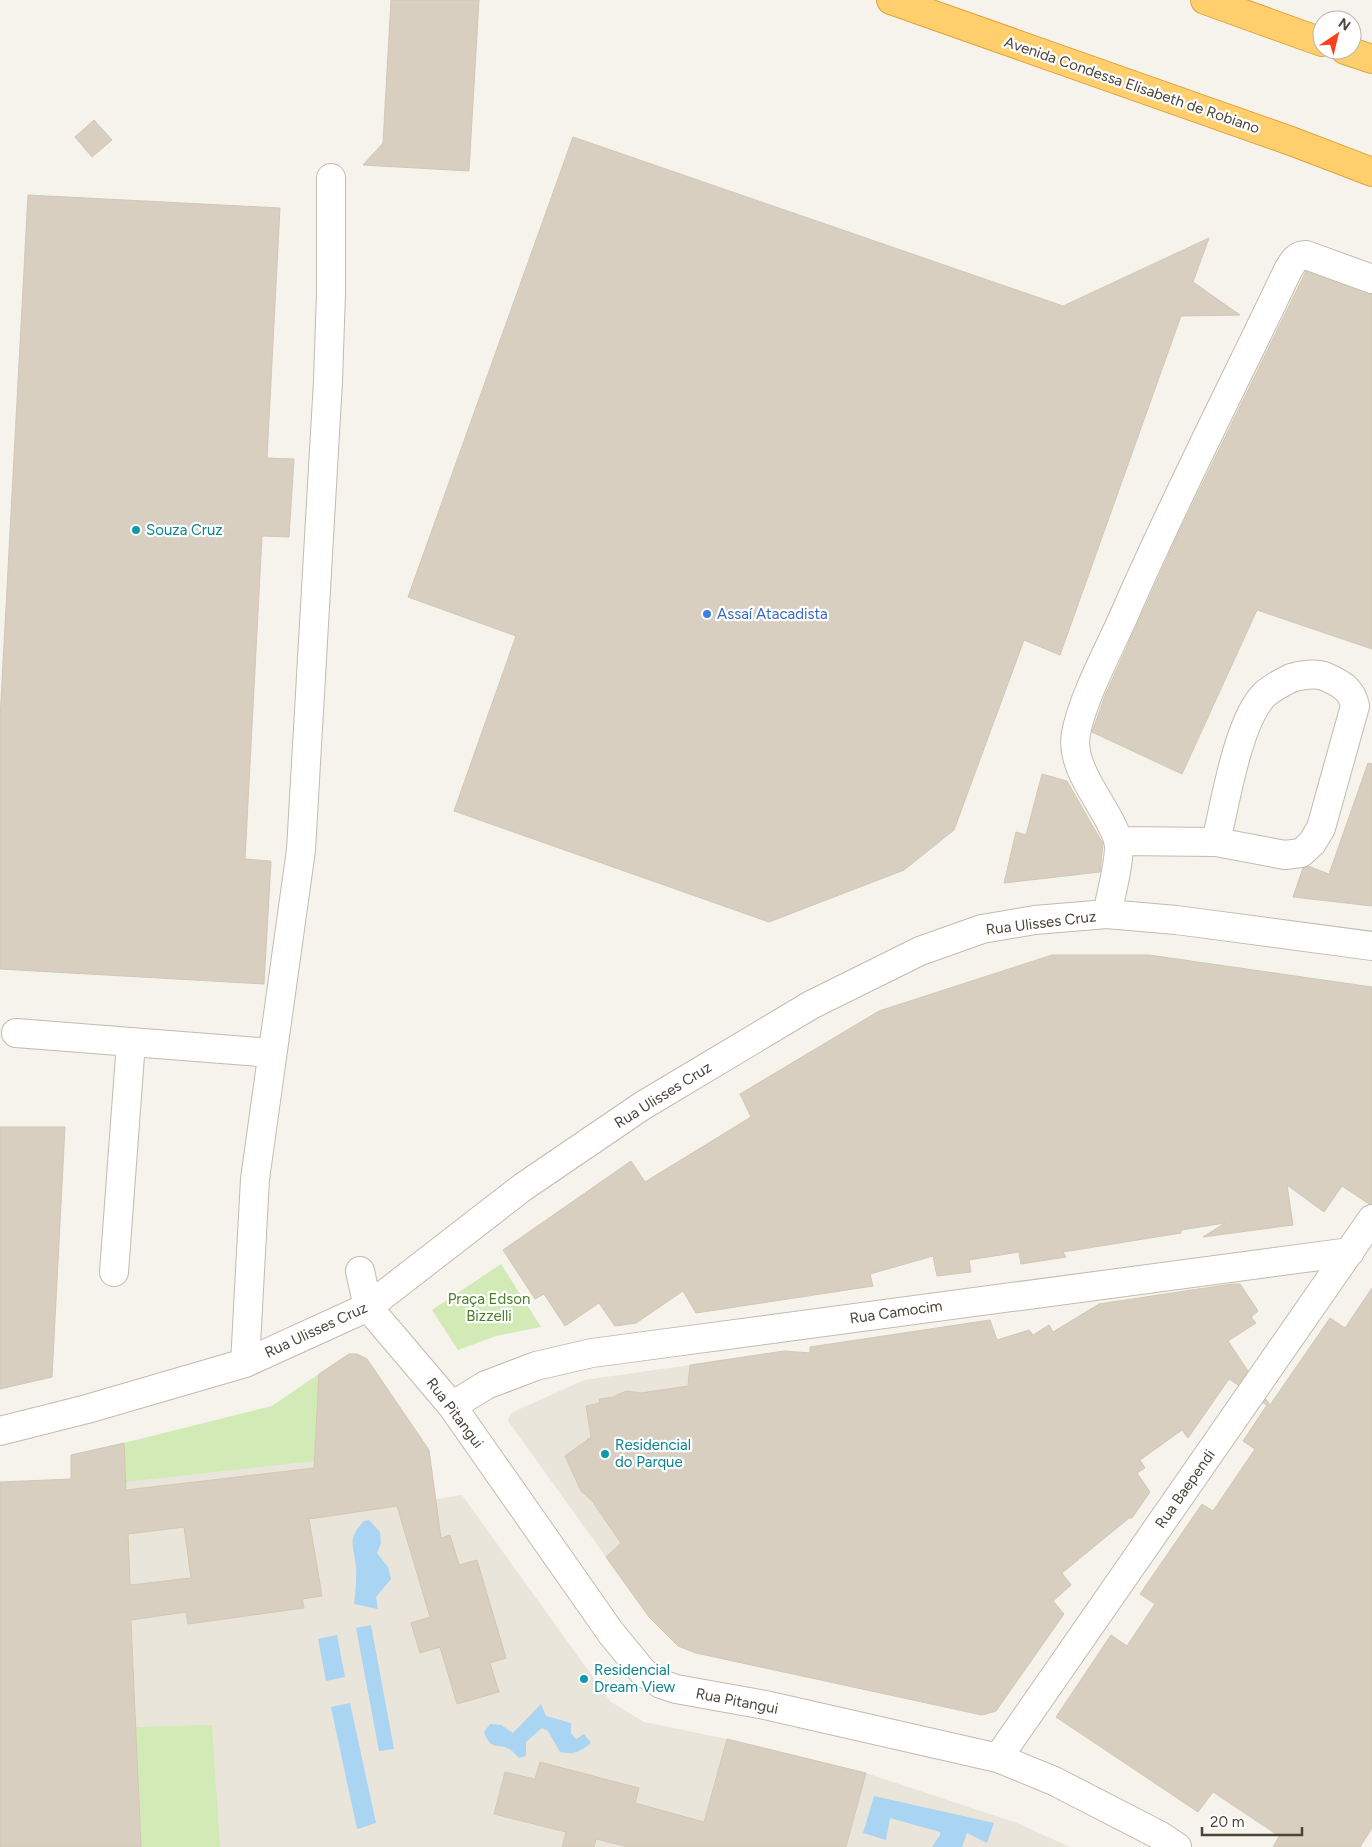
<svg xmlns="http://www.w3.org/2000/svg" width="1372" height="1847" viewBox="0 0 1372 1847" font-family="Figtree,sans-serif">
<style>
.residential{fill:#eae5da}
.green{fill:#d2eab5}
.water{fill:#a9d4f2}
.building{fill:#d8cfc1;stroke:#d3c7b4;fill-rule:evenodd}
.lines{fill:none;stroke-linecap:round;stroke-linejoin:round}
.minor-casing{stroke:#c2bbae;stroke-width:30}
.highway-casing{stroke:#e0a43c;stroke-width:30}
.minor{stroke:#fff;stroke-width:28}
.highway{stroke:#ffcf6e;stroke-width:28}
.culture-dot{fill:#0f9aa8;stroke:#fff;stroke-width:2}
.shop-dot{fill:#3f7fe0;stroke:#fff;stroke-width:2}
.labels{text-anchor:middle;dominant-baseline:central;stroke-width:4.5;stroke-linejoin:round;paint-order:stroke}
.street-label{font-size:15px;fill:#4b4439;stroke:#fff}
.culture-label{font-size:15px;fill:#0d838f;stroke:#fff;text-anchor:start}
.shop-label{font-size:15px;fill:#366cbe;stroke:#fff;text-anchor:start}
.park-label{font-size:15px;fill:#4a7f2a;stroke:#fff}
</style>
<rect width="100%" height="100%" fill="#f6f3ec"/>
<!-- residential -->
<path class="residential" d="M 690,1365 L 676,1487 L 606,1557 L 508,1421 L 511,1413 L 584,1380 Z
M 319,1374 L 313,1482 L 316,1518 L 462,1495 L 611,1702 L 644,1722 L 727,1739 L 697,1847 L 141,1847 L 124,1443 L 272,1406 Z
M 866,1773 L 1017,1823 L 1070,1847 L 846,1847 Z"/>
<!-- green -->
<path class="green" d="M 501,1264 L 541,1327 L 496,1336 L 458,1350 L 432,1310 Z
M 319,1374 L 314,1461 L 125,1482 L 124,1443 L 272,1406 Z
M 212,1725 L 220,1847 L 141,1847 L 136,1727 Z"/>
<!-- water -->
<path class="water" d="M 369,1520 L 380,1532 L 381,1543 L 377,1553 L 388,1567 L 391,1579 L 376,1597 L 378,1609 L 354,1604 C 355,1593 357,1580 356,1568 C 354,1545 346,1540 364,1521 Z
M 371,1625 L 394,1749 L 379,1751 L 356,1628 Z
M 337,1635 L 345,1677 L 326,1681 L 318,1639 Z
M 350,1703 L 376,1823 L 357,1829 L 331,1707 Z
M 541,1704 L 546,1716 L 571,1723 L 571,1733 L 576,1739 L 584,1734 L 591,1743 C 580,1752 573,1755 560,1752 L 548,1731 L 542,1728 L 526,1742 L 526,1756 L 519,1758 C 516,1755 513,1751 509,1749 C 496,1742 492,1752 484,1732 L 490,1724 L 501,1725 L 513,1733 Z
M 874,1796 L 994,1823 L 987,1843 L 967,1833 L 962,1847 L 932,1847 L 940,1835 L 940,1832 L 890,1818 L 886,1840 L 863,1833 Z"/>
<!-- building -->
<path class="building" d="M 391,0 L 479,0 L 469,171 L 363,165 L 383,143 Z
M 94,120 L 112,140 L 92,157 L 75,137 Z
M 573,137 L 1063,306 L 1209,238 L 1193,282 L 1240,315 L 1181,316 L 1060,655 L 1024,640 L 954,830 L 904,870 L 769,922 L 454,811 L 516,636 L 408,597 Z
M 28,195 L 280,208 L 267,458 L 294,459 L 289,537 L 262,536 L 245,859 L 271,861 L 264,984 L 0,969 L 0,719 Z
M 1306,271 L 1372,294 L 1372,649 L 1257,610 L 1182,774 L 1092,732 L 1106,693 L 1179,532 Z
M 1368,763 L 1372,764 L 1372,906 L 1293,897 L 1303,868 L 1308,866 L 1329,874 Z
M 1042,774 L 1067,781 L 1103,844 L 1100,872 L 1004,883 L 1016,832 L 1026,835 Z
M 1052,955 L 1149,955 L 1372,987 L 1372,1204 L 1369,1204 L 1342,1186 L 1324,1212 L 1287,1185 L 1293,1225 L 1203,1237 L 1225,1223 L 1181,1230 L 1181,1233 L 1063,1252 L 1066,1257 L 1021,1264 L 1019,1252 L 969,1260 L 971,1272 L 937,1276 L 933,1256 L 870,1274 L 873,1286 L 696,1313 L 683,1291 L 636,1323 L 615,1326 L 599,1303 L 565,1326 L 544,1294 L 535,1299 L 503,1250 L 631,1161 L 645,1182 L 751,1117 L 740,1094 L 879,1011 Z
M 0,1127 L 65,1127 L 52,1377 L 0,1389 Z
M 1232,1284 L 1240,1284 L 1258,1311 L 1251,1317 L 1256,1323 L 1228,1341 L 1248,1371 L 1238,1385 L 1229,1379 L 1188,1438 L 1182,1430 L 1140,1460 L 1145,1468 L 1137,1473 L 1150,1492 L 1132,1518 L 1129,1518 L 1062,1573 L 1071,1585 L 1053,1601 L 1064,1614 L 996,1711 L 982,1715 L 696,1653 L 678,1646 L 649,1617 L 606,1557 L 621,1543 L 592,1501 L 581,1491 L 565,1456 L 591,1437 L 586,1406 L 600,1403 L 599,1399 L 613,1397 L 626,1391 L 641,1393 L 688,1386 L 690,1365 L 784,1351 L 810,1353 L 810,1347 L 990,1320 L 997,1340 L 1029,1330 L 1033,1335 L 1049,1325 L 1053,1332 L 1099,1304 Z
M 1372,1288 L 1372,1828 L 1360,1847 L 1273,1847 L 1279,1836 L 1213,1792 L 1198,1812 L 1056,1717 L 1111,1635 L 1127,1646 L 1155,1604 L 1140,1594 L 1202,1504 L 1213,1511 L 1255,1449 L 1243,1441 L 1267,1405 L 1263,1403 L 1266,1399 L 1270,1405 L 1330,1318 L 1345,1328 Z
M 349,1354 L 357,1354 L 367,1359 L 429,1450 L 441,1538 L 450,1535 L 459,1565 L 477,1560 L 506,1658 L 490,1663 L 499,1692 L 457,1704 L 440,1647 L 420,1653 L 411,1623 L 430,1617 L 397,1506 L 309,1519 L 322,1596 L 302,1599 L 304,1608 L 188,1624 L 186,1612 L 131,1620 L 141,1847 L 0,1847 L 0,1482 L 71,1479 L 71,1455 L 124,1443 L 126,1490 L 314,1468 L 319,1374 ZM 184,1527 L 191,1578 L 130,1585 L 128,1534 Z
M 727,1739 L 866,1773 L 846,1847 L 628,1847 L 596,1839 L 594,1847 L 562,1847 L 566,1832 L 494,1814 L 505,1772 L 535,1779 L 540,1762 L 639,1788 L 635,1803 L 704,1822 Z"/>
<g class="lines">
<defs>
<path id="minor" d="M 1118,841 L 1216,842 L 1285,855 L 1301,853 L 1312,843 L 1321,828 L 1355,706 C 1352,689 1340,683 1324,676 C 1315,673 1300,675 1291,678 C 1281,683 1273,687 1265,694 C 1238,720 1225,804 1216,842
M 1107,914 C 1110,899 1122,854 1118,840 C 1108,807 1069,770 1076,733 C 1084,694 1110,648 1126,611 C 1176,496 1234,384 1288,270 C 1293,262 1296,255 1306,255 L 1372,279
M 16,1033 L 272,1053
M 360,1271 L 368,1307 L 452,1406 L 611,1633 L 643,1672 L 661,1684 L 676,1689 L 765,1705 L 998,1758 L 1054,1781 L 1159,1835 L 1177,1847
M 114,1272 L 131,1042
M 245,1363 L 255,1179 L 301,850 L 328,381 L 331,293 L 331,178
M 452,1406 L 486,1385 L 536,1366 L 592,1353 L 1350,1252
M 0,1431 L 87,1409 L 245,1363 L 368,1307 L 523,1187 L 642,1106 L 811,1005 L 920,951 L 982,929 L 1035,920 L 1107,914 L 1176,920 L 1372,946
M 998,1758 L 1372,1219"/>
<path id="highway" d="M 891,0 L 1291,141 L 1372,172
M 1205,0 L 1322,42
M 1345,50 L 1372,59"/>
</defs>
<!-- minor casing -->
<use href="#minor" class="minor-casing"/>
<!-- highway casing -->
<use href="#highway" class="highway-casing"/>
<!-- minor -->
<use href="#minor" class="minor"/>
<!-- highway -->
<use href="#highway" class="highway"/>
</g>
<!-- markers -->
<g class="culture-dot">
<circle cx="136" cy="530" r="5"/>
<circle cx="605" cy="1454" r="5"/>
<circle cx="584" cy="1679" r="5"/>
</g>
<circle class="shop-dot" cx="707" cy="614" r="5"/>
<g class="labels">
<!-- street labels -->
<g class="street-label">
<text transform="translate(1132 85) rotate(19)">Avenida Condessa Elisabeth de Robiano</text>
<text transform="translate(1041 923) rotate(-7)">Rua Ulisses Cruz</text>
<text transform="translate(663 1095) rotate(-32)">Rua Ulisses Cruz</text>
<text transform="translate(896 1312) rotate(-8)">Rua Camocim</text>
<text transform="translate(316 1330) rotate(-25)">Rua Ulisses Cruz</text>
<text transform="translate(455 1413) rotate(53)">Rua Pitangui</text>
<text transform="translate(1185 1489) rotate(-55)">Rua Baependi</text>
<text transform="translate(737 1701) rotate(11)">Rua Pitangui</text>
</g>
<!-- culture labels -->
<g class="culture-label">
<text x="146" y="530">Souza Cruz</text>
<text x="615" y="1445">Residencial<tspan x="615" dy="17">do Parque</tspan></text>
<text x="594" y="1670">Residencial<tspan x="594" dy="17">Dream View</tspan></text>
</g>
<!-- shop labels -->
<g class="shop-label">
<text x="717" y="614">Assaí Atacadista</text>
</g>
<!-- park labels -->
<g class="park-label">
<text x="489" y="1299">Praça Edson<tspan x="489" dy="17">Bizzelli</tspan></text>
</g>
</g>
<!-- north arrow -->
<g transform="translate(1337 35) rotate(35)"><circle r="24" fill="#ffffff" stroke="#b7b4b0"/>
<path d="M0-4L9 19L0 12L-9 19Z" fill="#fc3f1d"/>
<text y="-8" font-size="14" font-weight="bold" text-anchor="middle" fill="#4b4439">N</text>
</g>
<!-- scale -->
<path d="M1202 1827v8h100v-8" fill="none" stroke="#4b4439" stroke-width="2.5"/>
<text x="1210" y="1827" font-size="15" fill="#4b4439" stroke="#ffffff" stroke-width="4" paint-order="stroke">20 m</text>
</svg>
